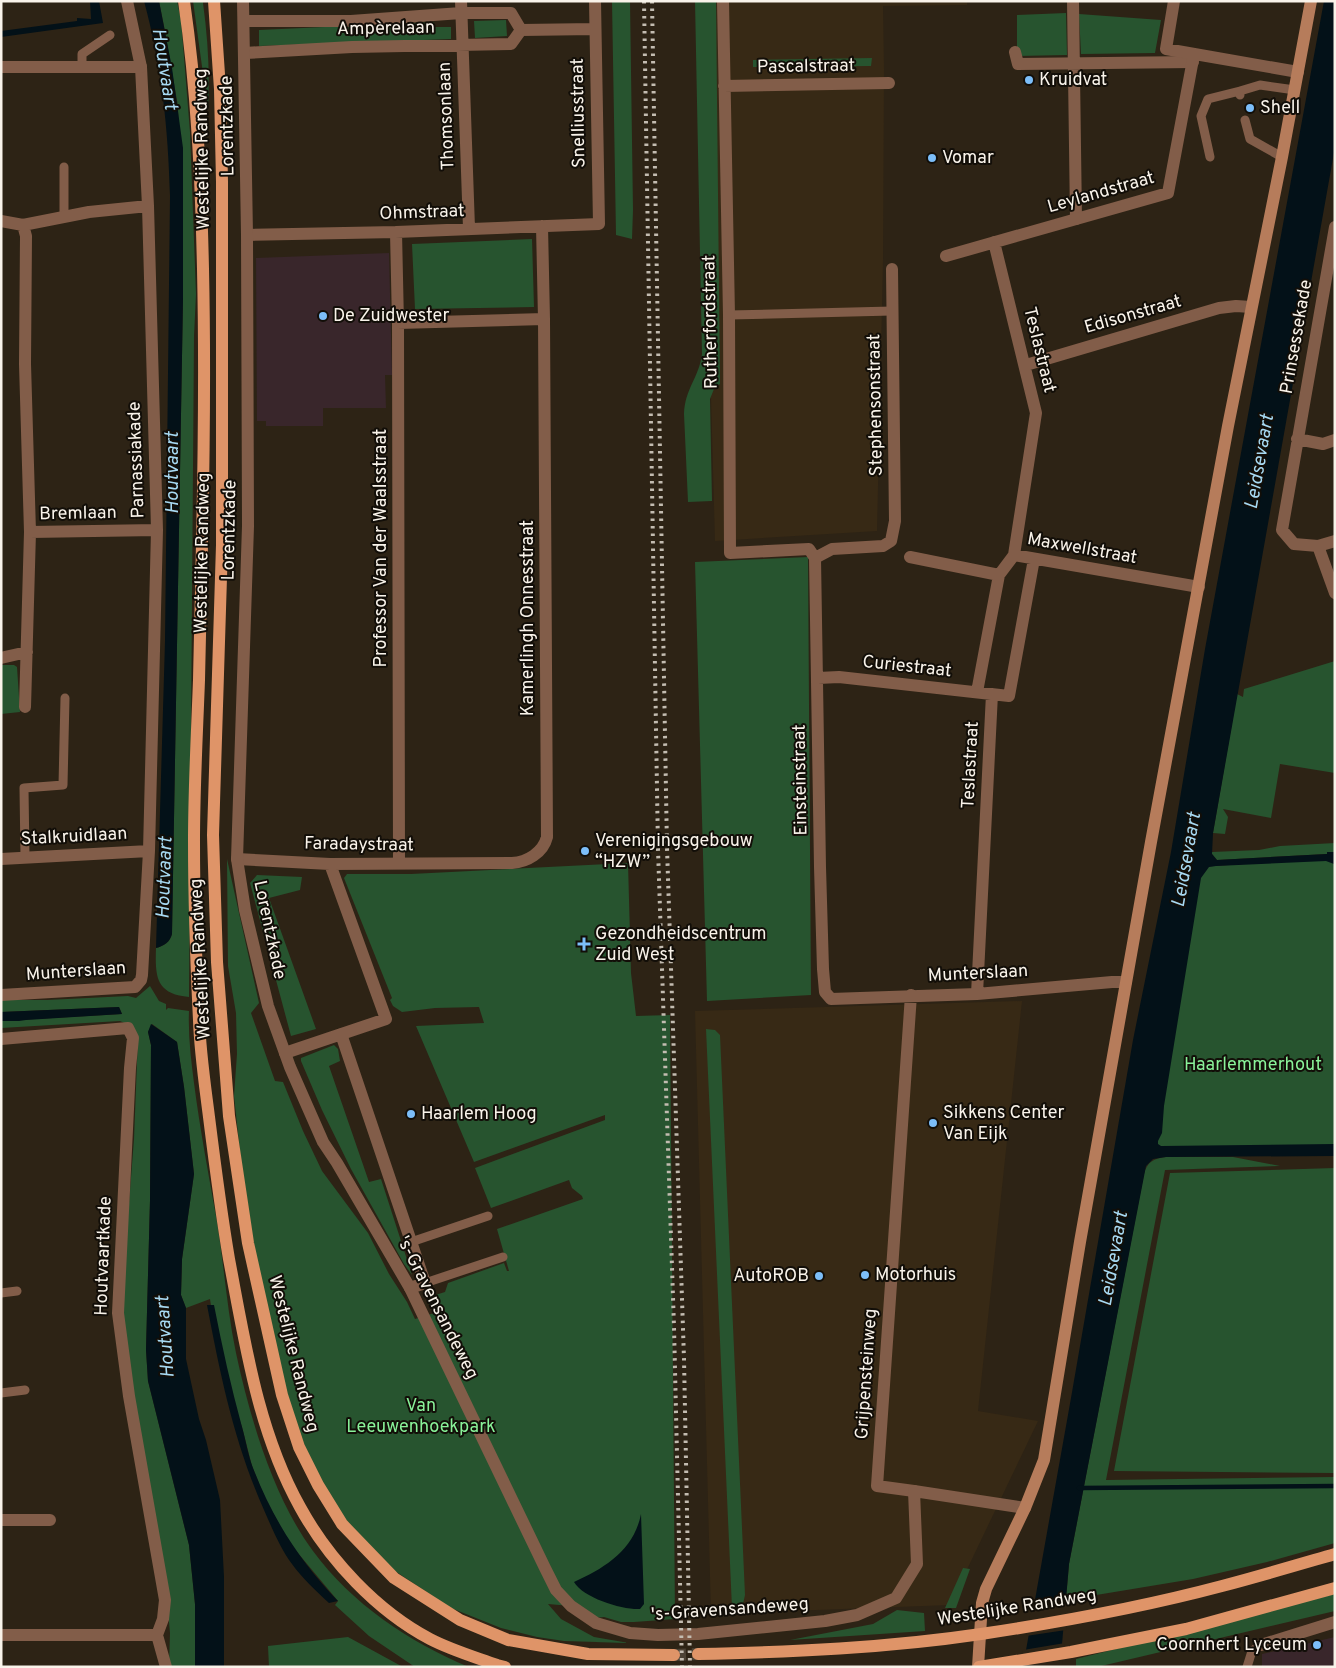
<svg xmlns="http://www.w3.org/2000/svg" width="1336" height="1668" viewBox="0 0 1336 1668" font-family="Overpass,sans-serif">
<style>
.built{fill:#372915}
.education{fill:#39262b}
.green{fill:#27542f}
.water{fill:#031118}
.pier{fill:#2d2315}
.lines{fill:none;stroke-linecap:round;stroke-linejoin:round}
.stream{stroke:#031118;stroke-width:4.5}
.primary-tunnel{stroke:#4c4235;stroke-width:12;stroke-dasharray:12 6;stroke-linecap:butt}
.service{stroke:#825d49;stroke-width:9}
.pedestrian{stroke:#825d49;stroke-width:12}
.minor{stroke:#825d49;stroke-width:12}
.tertiary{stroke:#825d49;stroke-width:12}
.secondary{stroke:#b67c5b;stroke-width:12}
.primary{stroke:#df9468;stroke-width:12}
.rail{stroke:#c3bcb1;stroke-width:4;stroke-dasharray:2.5 5;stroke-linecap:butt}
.poi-dot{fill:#7cbef9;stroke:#120e08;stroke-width:2}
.labels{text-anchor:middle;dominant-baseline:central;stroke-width:4;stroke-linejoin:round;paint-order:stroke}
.street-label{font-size:18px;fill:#f9f3ea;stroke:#120e08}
.poi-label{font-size:18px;fill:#f9f3ea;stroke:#120e08;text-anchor:start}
.park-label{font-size:18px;fill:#89f299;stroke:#120e08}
.water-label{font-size:19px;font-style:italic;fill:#a7d9f2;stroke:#120e08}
</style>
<rect width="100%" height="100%" fill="#2d2315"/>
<!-- built -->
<path class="built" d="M 700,1 L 967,1 L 967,5 L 883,6 L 884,69 L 883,260 L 877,531 L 715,541 Z
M 1022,1001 L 978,1411 L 1038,1421 L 950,1605 L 711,1614 L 695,1011 Z"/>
<!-- education -->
<path class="education" d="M 389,253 L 392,375 L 385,375 L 386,408 L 323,408 L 323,426 L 266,426 L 266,421 L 257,421 L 256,258 Z
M 1335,1637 L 1335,1667 L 1262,1667 L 1262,1654 Z"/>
<!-- green -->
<path class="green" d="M 159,1 L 177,1 L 181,20 L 190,132 L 196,294 L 194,336 L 189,997 C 156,994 155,977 156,948 C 164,946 170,942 172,934 L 183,298 L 178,106 L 164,26 Z
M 193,1 L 203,1 L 203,3 C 208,39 210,74 208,110 Z
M 612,1 L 630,1 L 633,210 L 632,239 L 616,235 Z
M 695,1 L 716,1 L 720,384 L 714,389 L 710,399 L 712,501 L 688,502 L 684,414 C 685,388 699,378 702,354 Z
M 1066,13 L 1067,55 L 1017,56 L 1017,15 Z
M 1079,14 L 1161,20 L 1155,53 L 1081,54 Z
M 506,20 L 507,36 L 475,38 L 474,21 Z
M 434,22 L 435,27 L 451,27 L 451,39 L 259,46 L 259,30 Z
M 872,58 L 871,66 L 753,67 L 753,60 Z
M 532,239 L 534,307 L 415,309 L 412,244 Z
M 808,557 L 811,995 L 707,1001 L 695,562 Z
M 1335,661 L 1335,773 L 1280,764 L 1271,818 L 1223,809 L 1228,817 L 1225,834 L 1213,833 L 1237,694 L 1243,697 L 1244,689 Z
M 1,665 L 14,665 L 17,667 L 20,712 L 1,714 Z
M 1335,843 L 1335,852 L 1328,852 L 1327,854 L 1217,860 L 1212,854 L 1212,852 L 1259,850 L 1280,846 Z
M 227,859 L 259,1003 L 251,1013 L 275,1081 L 283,1082 L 303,1131 L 322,1171 L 368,1233 L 389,1274 L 407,1302 L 415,1319 L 434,1313 L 427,1301 L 432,1296 L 445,1292 L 448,1283 L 504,1263 L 507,1271 L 509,1271 L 497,1229 L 583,1199 L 582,1196 L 572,1188 L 569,1180 L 491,1208 L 475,1168 L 605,1120 L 605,1115 L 474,1162 L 416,1026 L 484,1023 L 479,1007 L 435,1008 L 402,1012 L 393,1006 L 390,1000 L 392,998 L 344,878 L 347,874 L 411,874 L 628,863 L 631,973 L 636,1016 L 670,1015 L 675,1619 L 634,1622 L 621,1622 L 604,1617 L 594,1618 L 571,1606 L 548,1604 L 561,1619 L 594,1637 L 629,1643 L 564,1641 L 537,1637 L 501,1628 L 451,1608 L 395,1571 L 346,1520 L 331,1499 L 308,1455 L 288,1401 L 259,1278 L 241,1161 L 234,1096 L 237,1054 L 236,1013 L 228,966 Z
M 1286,861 L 1335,861 L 1335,1145 L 1147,1149 L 1200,867 Z
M 257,875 L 302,877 L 300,890 L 269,898 L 316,1029 L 291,1036 L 250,883 Z
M 150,986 L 159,1001 L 166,1004 L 166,1010 L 168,1008 L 189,1011 C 188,1035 191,1059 194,1083 C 200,1130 209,1176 217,1222 C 224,1265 227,1310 236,1353 C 250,1418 273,1497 313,1551 C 352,1604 409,1642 469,1667 L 415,1667 L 369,1636 L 335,1605 L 338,1601 L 292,1546 L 280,1526 L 265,1498 L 252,1466 L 242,1427 L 220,1364 L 210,1299 L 186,1308 L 181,1295 L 182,1259 L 194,1174 L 184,1087 L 177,1042 L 152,1024 L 148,1032 L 151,1045 L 150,1201 L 146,1350 L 148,1381 L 189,1545 L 195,1604 L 195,1667 L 169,1667 L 170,1633 L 166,1589 L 119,1332 L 134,1139 L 138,1037 L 127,1024 L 120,1021 L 1,1028 L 1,1021 L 122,1014 L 119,1007 L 1,1012 L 1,1000 L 47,1000 L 128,996 L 136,998 Z
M 706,1029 L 715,1030 L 720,1035 L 745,1595 L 743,1604 L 732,1608 Z
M 334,1045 L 338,1049 L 340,1061 L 329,1066 L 369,1182 L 381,1179 L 412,1275 L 404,1264 L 351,1169 L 322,1110 L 301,1061 L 301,1058 Z
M 1166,1157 L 1233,1157 L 1280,1166 L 1165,1170 L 1106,1480 L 1335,1477 L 1335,1543 L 1267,1562 L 1193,1579 L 1066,1600 L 1069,1564 L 1144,1174 C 1147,1162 1154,1158 1166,1157 Z
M 1335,1168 L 1335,1473 L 1114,1471 L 1170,1173 Z
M 963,1568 L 970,1569 L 956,1608 L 945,1608 Z
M 1335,1594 L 1335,1611 L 1097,1667 L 1076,1667 L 1076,1659 Z
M 897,1610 L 924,1613 L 925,1631 L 790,1640 L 873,1624 Z
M 348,1637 L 403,1667 L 269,1667 L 268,1646 Z"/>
<!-- water -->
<path class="water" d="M 90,1 L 99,1 L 103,23 L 1,37 L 1,31 L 77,21 L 77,18 L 91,19 Z
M 144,1 L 159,1 L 172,68 L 183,148 L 183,298 L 172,934 C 170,942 164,946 156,948 L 165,641 L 170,196 C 168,127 162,68 144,1 Z
M 1324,1 L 1335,1 L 1335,147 L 1213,833 L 1212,854 L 1217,860 L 1327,854 L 1327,852 L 1335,852 L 1335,866 L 1334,864 L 1326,861 L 1216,866 L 1209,867 L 1201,878 L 1164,1106 L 1162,1133 L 1158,1141 L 1158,1144 L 1161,1146 L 1335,1144 L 1335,1156 L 1166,1157 L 1153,1159 L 1146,1166 L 1069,1564 L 1060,1667 L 1023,1667 L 1071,1398 L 1133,1040 L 1171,852 L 1205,649 Z
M 119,1007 L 122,1014 L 26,1020 L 19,1021 L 1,1021 L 1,1012 Z
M 151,1024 L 177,1042 L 184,1087 L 194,1174 L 182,1259 L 181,1295 L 186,1308 L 186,1359 L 199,1419 L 206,1440 L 220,1500 L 224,1577 L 224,1667 L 195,1667 L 195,1604 L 189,1545 L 148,1381 L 146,1350 L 150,1201 L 151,1045 L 148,1032 Z
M 207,1305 L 214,1305 C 222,1346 231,1387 242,1427 C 246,1441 248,1455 253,1468 C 272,1518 301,1563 338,1601 L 329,1603 C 316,1591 302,1578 292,1564 C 280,1548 272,1528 264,1510 C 234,1442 221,1378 207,1305 Z
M 641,1514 L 644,1604 L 640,1609 C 623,1610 583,1598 574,1582 C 605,1568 634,1550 641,1514 Z"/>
<!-- pier -->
<path class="pier" d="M 1069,1599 L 1066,1630 L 1026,1636 L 1032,1605 Z
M 1065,1643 L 1062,1667 L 1020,1667 L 1023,1650 Z"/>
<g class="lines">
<!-- stream -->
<path class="stream" d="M 1079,1488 L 1335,1486"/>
<!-- primary-tunnel -->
<path class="primary-tunnel" d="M 674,1655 L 698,1654"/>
<!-- service -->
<path class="service" d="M 82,67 L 82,54 L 110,35
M 1240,95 L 1240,91 L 1260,85 L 1295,90
M 1245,120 L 1250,139 L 1282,157
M 1210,157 L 1201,116 L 1208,99 L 1240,91
M 64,217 L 64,167
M 729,315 L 892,311
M 25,857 L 24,788 L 63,785 L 65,698
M 411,1242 L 488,1216
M 425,1283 L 503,1257
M 1,1293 L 17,1291
M 1,1393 L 25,1390
M 1247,1667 L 1252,1651 L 1261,1645"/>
<!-- pedestrian -->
<path class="pedestrian" d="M 1073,1 L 1076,219
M 1015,52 L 1018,64 L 1193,62"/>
<!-- minor -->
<path class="minor" d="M 461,1 L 469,228
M 723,1 L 729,315 L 730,553 L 809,549 L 815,558
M 1174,1 L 1166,49 L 1298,72
M 244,21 L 351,21 L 461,13 L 511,13 L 521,30
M 521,30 L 595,29
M 245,53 L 352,47 L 511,44 L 521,30
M 724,86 L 889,83
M 1,221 L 23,225 L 89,212 L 148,206
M 23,225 L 26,236 L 25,364 L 30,532 L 25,707
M 1335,227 L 1282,530 L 1294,544 L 1318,546 L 1335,541
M 396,232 L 398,323 L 399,864
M 247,235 L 396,232 L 599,224 L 595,1
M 946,256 L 1168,193 L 1194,54
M 398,323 L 544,319 L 542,226
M 1026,365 L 1219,308 L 1236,306 L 1251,307
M 1297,439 L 1323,444 L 1335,440
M 30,532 L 157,530
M 1318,546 L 1335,593
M 1014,555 L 1199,587
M 910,557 L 999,575
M 815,558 L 820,867 L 823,969 L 825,992 L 831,999 L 977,994 L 1112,982 L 1126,982
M 815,558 L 832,549 L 883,546 L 891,541 L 895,521 L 892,269
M 1,658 L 27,652
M 818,678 L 839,677 L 1009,696 L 1034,559
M 977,692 L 999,575 L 1014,555 L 1036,413 L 994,242
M 1,859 L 149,851
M 237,859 L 330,864 L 512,863 C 527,862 543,853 547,837 L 544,319
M 977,994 L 992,694
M 1,995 L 135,987 L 141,980 L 142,975 L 149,851 L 157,530 L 148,206 L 141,67
M 911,995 L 877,1486 L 914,1491
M 341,1034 L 425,1283 L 410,1288
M 1,1039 L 128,1028 L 133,1038 L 130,1068 L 118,1313 L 129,1396 L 165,1600 L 163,1619 L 157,1635 L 166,1667
M 285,1053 L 386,1019 L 330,864
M 1,1520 L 50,1520
M 1,1635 L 157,1635
M 1261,1645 L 1335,1622"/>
<!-- tertiary -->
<path class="tertiary" d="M 243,1 L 247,235 L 248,526 L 237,859 L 245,910 L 268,1006 L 290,1067 L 323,1142 L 337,1163 L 410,1288 L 545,1568 L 556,1590 L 571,1606 L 596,1623 L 630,1633 L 658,1635 L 698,1634 L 825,1621 L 857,1615 L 896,1598 L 917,1564 L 914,1491 L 1025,1508
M 1,67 L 141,67 L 127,1"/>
<!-- secondary -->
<path class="secondary" d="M 978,1667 L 982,1603 L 986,1589 L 1025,1508 L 1044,1460 L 1080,1242 L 1151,842 L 1228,426 L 1282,157 L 1311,1"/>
<!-- primary -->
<path class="primary" d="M 184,1 C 197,90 201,179 203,269 C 206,406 202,543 199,680 C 197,734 194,787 194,841 C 194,900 196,960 199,1020 C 200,1052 205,1085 209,1117 C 215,1165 221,1212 229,1259 C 245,1343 258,1432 300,1507 C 329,1560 377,1611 430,1639 C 451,1650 475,1657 497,1665 L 505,1667
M 214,1 L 220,89 L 222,182 L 222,545 L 213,835 L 217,962 L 229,1116 L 248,1243 L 282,1395 L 299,1447 L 318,1485 L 342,1524 L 394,1578 L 460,1620 L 508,1640 L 588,1654 L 674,1655
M 698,1654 C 792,1652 887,1648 981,1634 C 1061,1622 1143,1607 1222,1586 C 1260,1576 1297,1565 1335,1554
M 979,1667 L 1071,1652 L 1186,1629 L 1335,1588"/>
<!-- rail -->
<path class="rail" d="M 644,1 L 658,849 L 674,1327 L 682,1667
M 652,1 L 667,848 L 684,1359 L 690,1667"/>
</g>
<!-- markers -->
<g class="poi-dot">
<circle cx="1029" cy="80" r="5"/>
<circle cx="1250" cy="108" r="5"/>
<circle cx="932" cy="158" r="5"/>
<circle cx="323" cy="316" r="5"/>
<circle cx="585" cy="851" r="5"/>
<path d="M581.5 936.5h5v5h5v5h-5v5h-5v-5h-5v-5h5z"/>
<circle cx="411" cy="1114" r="5"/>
<circle cx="933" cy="1123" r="5"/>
<circle cx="865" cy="1275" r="5"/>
<circle cx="819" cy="1276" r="5"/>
<circle cx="1317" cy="1645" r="5"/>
</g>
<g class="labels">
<!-- street labels -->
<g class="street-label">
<text transform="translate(386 29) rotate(-1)">Ampèrelaan</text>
<text transform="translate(806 67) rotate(-1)">Pascalstraat</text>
<text transform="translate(579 113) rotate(-91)">Snelliusstraat</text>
<text transform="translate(447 116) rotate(-92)">Thomsonlaan</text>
<text transform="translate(228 126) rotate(-91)">Lorentzkade</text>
<text transform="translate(203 149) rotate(-91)">Westelijke Randweg</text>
<text transform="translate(1101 193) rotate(-16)">Leylandstraat</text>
<text transform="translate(422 213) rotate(-2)">Ohmstraat</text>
<text transform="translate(1133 315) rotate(-16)">Edisonstraat</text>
<text transform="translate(711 322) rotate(-91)">Rutherfordstraat</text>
<text transform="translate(1297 337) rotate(-80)">Prinsessekade</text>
<text transform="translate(1039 350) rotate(76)">Teslastraat</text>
<text transform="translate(876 405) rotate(-91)">Stephensonstraat</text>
<text transform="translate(137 460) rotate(-92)">Parnassiakade</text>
<text transform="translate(78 514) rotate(-1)">Bremlaan</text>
<text transform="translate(230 530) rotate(-89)">Lorentzkade</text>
<text transform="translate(381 548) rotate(-90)">Professor Van der Waalsstraat</text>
<text transform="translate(1082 549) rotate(10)">Maxwellstraat</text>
<text transform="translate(203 553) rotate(-89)">Westelijke Randweg</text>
<text transform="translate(528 618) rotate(-90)">Kamerlingh Onnesstraat</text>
<text transform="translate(907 667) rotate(6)">Curiestraat</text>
<text transform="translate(971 765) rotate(-87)">Teslastraat</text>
<text transform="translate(801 780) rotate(-91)">Einsteinstraat</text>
<text transform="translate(74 837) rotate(-3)">Stalkruidlaan</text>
<text transform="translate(359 845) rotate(1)">Faradaystraat</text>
<text transform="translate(269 930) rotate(78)">Lorentzkade</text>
<text transform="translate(201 959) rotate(-93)">Westelijke Randweg</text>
<text transform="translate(76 972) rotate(-4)">Munterslaan</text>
<text transform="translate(978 974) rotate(-3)">Munterslaan</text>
<text transform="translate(104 1256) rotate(-88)">Houtvaartkade</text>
<text transform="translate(437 1308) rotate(63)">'s-Gravensandeweg</text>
<text transform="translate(293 1354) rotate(76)">Westelijke Randweg</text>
<text transform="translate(867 1374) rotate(-86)">Grijpensteinweg</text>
<text transform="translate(1017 1608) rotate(-9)">Westelijke Randweg</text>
<text transform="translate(730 1610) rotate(-4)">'s-Gravensandeweg</text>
</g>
<!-- poi labels -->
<g class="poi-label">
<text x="1039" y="80">Kruidvat</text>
<text x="1260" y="108">Shell</text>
<text x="942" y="158">Vomar</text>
<text x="333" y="316">De Zuidwester</text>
<text x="595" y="841">Verenigingsgebouw<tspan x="595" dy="21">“HZW”</tspan></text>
<text x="595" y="934">Gezondheidscentrum<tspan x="595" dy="21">Zuid West</tspan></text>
<text x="943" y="1113">Sikkens Center<tspan x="943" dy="21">Van Eijk</tspan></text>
<text x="421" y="1114">Haarlem Hoog</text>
<text x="875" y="1275">Motorhuis</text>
<text x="809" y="1276" text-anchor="end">AutoROB</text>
<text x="1307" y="1645" text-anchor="end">Coornhert Lyceum</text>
</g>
<!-- park labels -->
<g class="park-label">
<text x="1253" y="1065">Haarlemmerhout</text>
<text x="421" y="1406">Van<tspan x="421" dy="21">Leeuwenhoekpark</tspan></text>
</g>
<!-- water labels -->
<g class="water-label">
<text transform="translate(164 69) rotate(81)">Houtvaart</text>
<text transform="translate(1260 462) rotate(-80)">Leidsevaart</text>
<text transform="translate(173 473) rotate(-90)">Houtvaart</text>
<text transform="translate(1187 860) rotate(-80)">Leidsevaart</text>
<text transform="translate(165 878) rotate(-88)">Houtvaart</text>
<text transform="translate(1114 1259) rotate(-80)">Leidsevaart</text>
<text transform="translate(166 1337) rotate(-94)">Houtvaart</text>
</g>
</g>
<!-- border -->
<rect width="1336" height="1668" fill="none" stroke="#f9f3ea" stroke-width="5"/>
</svg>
